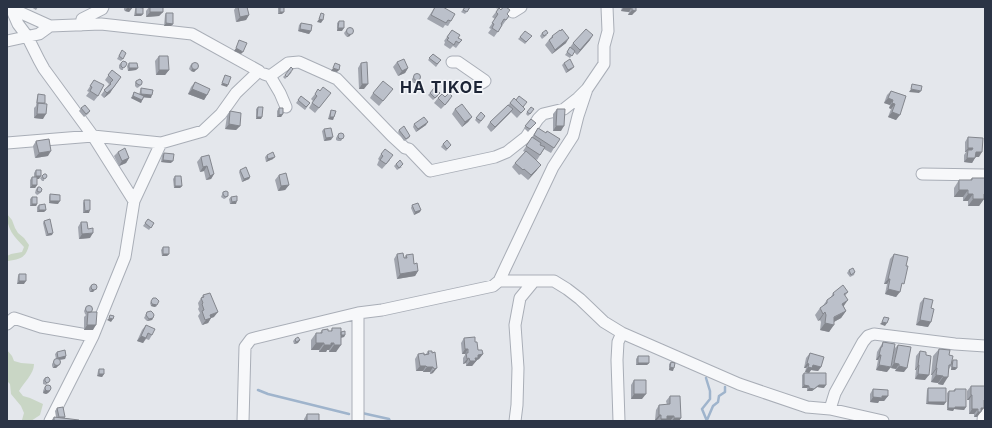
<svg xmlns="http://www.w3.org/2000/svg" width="992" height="428" viewBox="0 0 992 428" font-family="Inter,sans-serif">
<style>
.green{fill:#c9d6c5}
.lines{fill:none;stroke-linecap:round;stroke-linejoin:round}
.stream{stroke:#9fb4cc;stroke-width:2.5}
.minor-casing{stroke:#a9aeb7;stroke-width:13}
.minor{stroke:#f7f8fa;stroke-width:11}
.wall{fill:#a1a5ae}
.shaded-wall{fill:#83868d}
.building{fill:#bbc0ca;stroke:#83868d}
.labels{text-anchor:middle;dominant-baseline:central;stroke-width:3;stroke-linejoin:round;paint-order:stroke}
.district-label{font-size:16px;font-weight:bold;letter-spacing:1px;fill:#1d2536;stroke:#f4f6f9}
</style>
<rect width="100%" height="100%" fill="#e4e7ec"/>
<!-- green -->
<path class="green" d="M 7,214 L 12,220 L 15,228 L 18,233 L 24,238 L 29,245 C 26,258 20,259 8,261 L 7,261 L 7,256 L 11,254 L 22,252 L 24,247 C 14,236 7,230 7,214 Z
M 7,350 L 12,356 L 14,361 L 21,363 L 34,364 C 34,374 24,382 19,391 L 23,396 L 30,398 L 43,404 L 40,415 L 31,421 L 22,421 L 22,420 L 24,413 L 21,406 L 11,394 L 10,384 L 8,382 L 7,371 Z"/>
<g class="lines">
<!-- stream -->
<path class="stream" d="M 706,378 L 710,391 L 710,399 L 702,409 L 707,421
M 258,390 L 268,394 L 349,414
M 362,413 L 389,419 L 390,421
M 707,420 L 713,406 L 718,402 L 719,396 L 725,392 L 725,387"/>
<defs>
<path id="minor" d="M 503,7 L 513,12 L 521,7
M 11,8 L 18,24 L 27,36 L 39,60 L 44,69 L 93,136 L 134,201 L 125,257 L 93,336 L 50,421
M 81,25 L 82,19 L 102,9 L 103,7
M 7,41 L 39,34 L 50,26
M 452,62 L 458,62 L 484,80 L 485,81 L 482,83
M 264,74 L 270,76 L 280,93 L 286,107
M 270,76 L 288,63 L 299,62 L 337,79 L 392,136 L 405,148 L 409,149 L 430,171 L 495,157 L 507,152 L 526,137 L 538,119 L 543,114 L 564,109 L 578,98 L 587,89
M 7,143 L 93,136 L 161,143 L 203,131 L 221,114 L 236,93 L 259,71 L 192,34 L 101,24 L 50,26 L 8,7
M 922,174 L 985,175
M 134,201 L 161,143
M 499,281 L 553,167 L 573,136 L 578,116 L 587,89 L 604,64 L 604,46 L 608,31 L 607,7
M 7,324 L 14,318 L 41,327 L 93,336
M 830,409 L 835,393 L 863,342 L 868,336 L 874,334 L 955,344 L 985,346
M 243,421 L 245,347 L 251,339 L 329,320 L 358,313 L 382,310 L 493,286 L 499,281 L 554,281 L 567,289 L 580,299 L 604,322 L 622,333 L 739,384 L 807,407 L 830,409 L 883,421
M 358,421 L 358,313
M 515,421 L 517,405 L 518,368 L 515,325 L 520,298 L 534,281
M 619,421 L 617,360 L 618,342 L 622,333
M 983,421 L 985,396"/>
</defs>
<!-- minor casing -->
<use href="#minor" class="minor-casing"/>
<!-- minor -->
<use href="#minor" class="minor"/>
</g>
<!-- wall -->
<path class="wall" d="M 31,7 L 38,7 L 36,10 Z
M 124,7 L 133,7 L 129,12 L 125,11 L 124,10 Z
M 136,7 L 143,14 L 141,16 L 134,16 L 135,10 Z
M 149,7 L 163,7 L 163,12 L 159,16 L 146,17 L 146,11 Z
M 236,7 L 247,7 L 249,15 L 246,20 L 236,22 L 234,10 Z
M 278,7 L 284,7 L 282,14 L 278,14 Z
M 435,7 L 443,7 L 451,21 L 448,26 L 445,25 L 443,28 L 427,19 Z
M 465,7 L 470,7 L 465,14 L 461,12 Z
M 622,7 L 638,7 L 636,7 L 632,15 L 628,15 L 629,12 L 621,11 Z
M 499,8 L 509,16 L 494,37 L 488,33 L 491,29 L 489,28 L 495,19 L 492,17 Z
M 166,13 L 173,24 L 171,26 L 164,26 L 165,15 Z
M 339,21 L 342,31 L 337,31 L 337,23 Z
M 301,23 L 311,31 L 309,34 L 298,31 L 299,25 Z
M 347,29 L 350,36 L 347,37 L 345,35 L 344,33 Z
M 452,30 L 458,38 L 462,40 L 456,48 L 453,46 L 450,49 L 444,45 L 445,42 L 444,41 Z
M 542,33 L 547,35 L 542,39 L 540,36 Z
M 532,36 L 525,44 L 518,39 L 520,37 Z
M 552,36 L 566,43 L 552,54 L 545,45 Z
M 590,40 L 577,55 L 574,52 L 570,58 L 565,55 L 573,43 Z
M 122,50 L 123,59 L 121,61 L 117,59 Z
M 433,54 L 441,60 L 436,67 L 428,60 Z
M 159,56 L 169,70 L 165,75 L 156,75 L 155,61 Z
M 123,61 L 123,70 L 121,70 L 119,68 L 119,65 Z
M 397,62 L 408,68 L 405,73 L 398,76 L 393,67 Z
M 129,63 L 138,68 L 136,70 L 128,71 L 127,66 Z
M 192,63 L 198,68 L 194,72 L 191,71 L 189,69 L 190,66 Z
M 361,63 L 364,89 L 359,89 L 358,68 Z
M 564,63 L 572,69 L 566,73 L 562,65 Z
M 112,70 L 121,77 L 110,93 L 104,98 L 101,95 L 109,84 L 105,80 Z
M 292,72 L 285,79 L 283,77 L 285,75 Z
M 415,74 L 419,81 L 417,83 L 414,83 L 412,82 L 412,79 Z
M 94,80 L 98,96 L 94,101 L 86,96 L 89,92 L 87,91 Z
M 136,81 L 142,83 L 139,87 L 137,88 L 135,86 L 135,83 Z
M 195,82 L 207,95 L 204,100 L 188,94 L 191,87 Z
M 141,88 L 151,98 L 144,97 L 141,103 L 131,98 L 134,92 L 139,95 L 140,91 Z
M 393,89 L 379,106 L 370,98 L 373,93 Z
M 891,91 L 906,96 L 896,120 L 888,117 L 891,109 L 889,108 L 890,105 L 884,103 L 887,95 Z
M 430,93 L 438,96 L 433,100 L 428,95 Z
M 38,94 L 43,119 L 34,118 L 34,108 L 36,106 L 37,97 Z
M 315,94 L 327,98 L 315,113 L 309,108 L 313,101 L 311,99 Z
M 301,96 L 310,103 L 305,110 L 296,103 Z
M 452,96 L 449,101 L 441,109 L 434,103 L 438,98 Z
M 510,103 L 523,107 L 525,109 L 517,118 L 511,112 L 491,132 L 487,127 L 490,122 Z
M 258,107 L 261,119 L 256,119 L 256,109 Z
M 81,108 L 90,111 L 88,114 L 84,117 L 79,111 Z
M 279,108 L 283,114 L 281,117 L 277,117 L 277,111 Z
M 455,109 L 472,117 L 468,122 L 462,127 L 452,114 Z
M 557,109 L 561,131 L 553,131 L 553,114 Z
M 331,110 L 334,117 L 333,120 L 328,119 L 330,112 Z
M 230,111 L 240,126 L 236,130 L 225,129 L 227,116 Z
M 481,112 L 485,116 L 479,124 L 475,120 Z
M 527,112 L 532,112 L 528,116 L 526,114 Z
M 531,119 L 534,125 L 528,132 L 524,128 Z
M 414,124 L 426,125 L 416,132 L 413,127 Z
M 538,128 L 554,148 L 551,153 L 544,149 L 537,160 L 535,159 L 537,170 L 528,180 L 521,174 L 519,175 L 512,167 L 515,163 L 525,152 L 523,151 Z
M 324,129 L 331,140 L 324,141 L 322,131 Z
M 399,130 L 410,136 L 409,138 L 404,141 L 398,132 Z
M 339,133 L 344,136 L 341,141 L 338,141 L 336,140 L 336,138 Z
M 968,137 L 979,157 L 976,157 L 975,158 L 972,163 L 964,162 L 964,155 L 966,152 L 965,152 L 965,142 Z
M 36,141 L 48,156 L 35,158 L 33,146 Z
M 443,144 L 451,145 L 446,151 L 441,147 Z
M 118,152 L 129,158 L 126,163 L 119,166 L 114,156 Z
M 164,153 L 171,163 L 161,162 L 162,155 Z
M 381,154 L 390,160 L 382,169 L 377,165 L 379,160 L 378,159 Z
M 267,155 L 273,159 L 266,162 L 265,157 Z
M 201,157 L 214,174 L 211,179 L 206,180 L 204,171 L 200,172 L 197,162 Z
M 396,164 L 402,167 L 397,170 L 394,166 Z
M 36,170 L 39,179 L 37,179 L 37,185 L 35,188 L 30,188 L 30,180 L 32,177 L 34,177 L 34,173 Z
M 240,170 L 250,177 L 249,179 L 242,182 L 239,172 Z
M 44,174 L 44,181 L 42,181 L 40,178 Z
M 279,175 L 289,185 L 285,190 L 278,191 L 275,180 Z
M 175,176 L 182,186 L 180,188 L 174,188 L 173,179 Z
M 972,178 L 985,178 L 985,195 L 984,197 L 984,199 L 979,206 L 968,206 L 968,201 L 963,201 L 963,197 L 954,197 L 954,188 L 959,180 L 970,180 Z
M 38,187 L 41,192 L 39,194 L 37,195 L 35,193 L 36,189 Z
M 223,192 L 228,196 L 226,198 L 224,199 L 221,197 Z
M 50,194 L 58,204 L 49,203 L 49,197 Z
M 32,197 L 37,204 L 36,206 L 30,206 L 30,199 Z
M 231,197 L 236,204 L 230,204 L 229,199 Z
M 84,200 L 89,213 L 83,213 L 83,203 Z
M 39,205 L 46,210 L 44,212 L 37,212 L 37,207 Z
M 412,205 L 420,212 L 414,215 L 411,208 Z
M 148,219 L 154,223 L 149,230 L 143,226 Z
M 44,221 L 52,235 L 46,236 L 43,223 Z
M 81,222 L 88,229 L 90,238 L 79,239 L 78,227 Z
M 163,247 L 169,254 L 167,256 L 162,256 L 161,250 Z
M 397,254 L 404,258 L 406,255 L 418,271 L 415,276 L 397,279 L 394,259 Z
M 894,254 L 901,288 L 896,297 L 885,294 L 887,284 L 884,284 L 890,259 Z
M 849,270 L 855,272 L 854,275 L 850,277 L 847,273 Z
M 19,274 L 24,284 L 17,284 L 18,276 Z
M 91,285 L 96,288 L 93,292 L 90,292 L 89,290 L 89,288 Z
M 848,292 L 845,296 L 844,307 L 846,311 L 841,318 L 834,322 L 829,332 L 820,330 L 821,322 L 820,320 L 818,321 L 815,315 L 820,308 L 822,307 L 827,300 L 831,297 L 833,293 Z
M 203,295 L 214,317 L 211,318 L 208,323 L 202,325 L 198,316 L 200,313 L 198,309 L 199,307 L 198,303 Z
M 153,298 L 157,306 L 155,307 L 151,306 L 150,303 Z
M 924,298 L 931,308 L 928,327 L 916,325 L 920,303 Z
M 86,307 L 92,312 L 93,330 L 84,330 L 84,317 L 86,315 L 85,314 L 84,311 Z
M 147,312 L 153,318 L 152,320 L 147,321 L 144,318 Z
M 146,325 L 152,335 L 149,340 L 146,339 L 143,343 L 137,341 L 142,330 Z
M 332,328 L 341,332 L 345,335 L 344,337 L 341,338 L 336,352 L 329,352 L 329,350 L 327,350 L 326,352 L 319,352 L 319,350 L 311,350 L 311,340 L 316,333 L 320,333 L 322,330 L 331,331 Z
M 464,338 L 475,342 L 478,350 L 483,354 L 479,359 L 477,360 L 472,366 L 466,366 L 466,363 L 463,364 L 463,358 L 465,355 L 465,354 L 462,354 L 461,343 Z
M 295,339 L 298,343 L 294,344 L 293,341 Z
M 883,342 L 887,372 L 876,370 L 878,360 L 876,360 L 877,352 Z
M 898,345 L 904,372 L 895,371 L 896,369 L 891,368 L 894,349 Z
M 939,349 L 949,355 L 952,361 L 953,360 L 957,368 L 955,370 L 951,370 L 951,366 L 949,369 L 943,385 L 938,384 L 938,383 L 931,382 L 932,375 L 931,375 L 933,356 Z
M 428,351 L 432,353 L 435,352 L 433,373 L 430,374 L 430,372 L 423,372 L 423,371 L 416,371 L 415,359 L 418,354 L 426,354 Z
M 920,351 L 925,380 L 915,379 L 916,370 L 915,370 L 916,356 Z
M 57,352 L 66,356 L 65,359 L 59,360 L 60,364 L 56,368 L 53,368 L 52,366 L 52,364 L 55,359 L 56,359 L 55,354 Z
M 810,353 L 821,367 L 818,371 L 811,370 L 809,373 L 824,388 L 817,387 L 812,391 L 807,391 L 807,388 L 802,388 L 802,375 L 804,373 L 809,373 L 805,372 L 806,368 L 804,368 L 806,358 Z
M 638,356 L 649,363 L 647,365 L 636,365 L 636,359 Z
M 671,362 L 673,371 L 669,370 L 669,364 Z
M 99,369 L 104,374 L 102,377 L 97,376 L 98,371 Z
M 48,377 L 47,384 L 46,385 L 43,384 L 43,380 L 45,378 Z
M 634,380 L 642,399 L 631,399 L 631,385 Z
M 45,386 L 50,391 L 48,393 L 46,394 L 43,393 L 43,391 Z
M 971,386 L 985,401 L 984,403 L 980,413 L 977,417 L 974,417 L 974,414 L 969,414 L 969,400 L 967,400 L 967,391 Z
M 928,388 L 944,405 L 926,404 L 927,390 Z
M 873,389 L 888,396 L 884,401 L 879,401 L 878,403 L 870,402 L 870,394 Z
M 955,389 L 966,407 L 964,410 L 954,409 L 953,411 L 947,410 L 947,393 L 949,391 L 953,391 Z
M 670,396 L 681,418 L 679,421 L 657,421 L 657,420 L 655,420 L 656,410 L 659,405 L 667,405 L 666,401 Z
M 57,408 L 65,417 L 65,418 L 79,421 L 51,421 L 54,417 L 56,417 L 55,411 Z
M 307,414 L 319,421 L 304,421 L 304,419 Z"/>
<!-- shaded-wall -->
<path class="shaded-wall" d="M 133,7 L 129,12 L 125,11 L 127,8 Z
M 624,7 L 632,7 L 629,12 L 621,11 Z
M 632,10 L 636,11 L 632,15 L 628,15 Z
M 150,12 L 163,12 L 159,16 L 146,17 Z
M 280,12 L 284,12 L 282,14 L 278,14 Z
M 136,14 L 143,14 L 141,16 L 134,16 Z
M 249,15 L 246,20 L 236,22 L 240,17 Z
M 319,19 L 323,20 L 321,23 L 317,22 Z
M 166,23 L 173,24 L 171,26 L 164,26 Z
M 338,28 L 344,28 L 342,31 L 337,31 Z
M 300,29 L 311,31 L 309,34 L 298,31 Z
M 349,34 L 351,34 L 350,36 L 347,37 Z
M 593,35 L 590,40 L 577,55 L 580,50 Z
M 569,38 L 566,43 L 552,54 L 555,50 Z
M 236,48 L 243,52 L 241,54 L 234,51 Z
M 574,67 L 572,69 L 566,73 L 568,70 Z
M 129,68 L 138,68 L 136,70 L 128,71 Z
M 198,68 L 194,72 L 191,71 L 192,69 Z
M 333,68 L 339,70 L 337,72 L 331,71 Z
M 408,68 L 405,73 L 398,76 L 402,71 Z
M 159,70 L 169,70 L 165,75 L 156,75 Z
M 416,81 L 419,81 L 417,83 L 414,83 Z
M 222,83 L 228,85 L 227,87 L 221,85 Z
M 362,84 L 368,84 L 364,89 L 359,89 Z
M 113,88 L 110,93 L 104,98 L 107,93 Z
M 192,89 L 207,95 L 204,100 L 188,94 Z
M 911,89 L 921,91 L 919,93 L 909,92 Z
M 141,94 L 152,95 L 151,98 L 139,97 Z
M 133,96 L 142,100 L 141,103 L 131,98 Z
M 888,98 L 893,100 L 890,105 L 884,103 Z
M 892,103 L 895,104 L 891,109 L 889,108 Z
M 513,109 L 509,114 L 491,132 L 495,127 Z
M 892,112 L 900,115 L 896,120 L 888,117 Z
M 37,114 L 46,114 L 43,119 L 34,118 Z
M 283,114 L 281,117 L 277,117 L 279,115 Z
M 257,117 L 262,117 L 261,119 L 256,119 Z
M 330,117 L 334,117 L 333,120 L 328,119 Z
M 472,117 L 468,122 L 462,127 L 465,122 Z
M 428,122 L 426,125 L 416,132 L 418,129 Z
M 229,124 L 240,126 L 236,130 L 225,129 Z
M 556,126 L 564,126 L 561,131 L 553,131 Z
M 333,137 L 331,140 L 324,141 L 326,138 Z
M 968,148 L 973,148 L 969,153 L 968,150 L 966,152 L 965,152 Z
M 51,151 L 48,156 L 35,158 L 39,153 Z
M 976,152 L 982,152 L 979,157 L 972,157 Z
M 275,157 L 273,159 L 266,162 L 268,159 Z
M 129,158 L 126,163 L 119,166 L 122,161 Z
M 967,158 L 975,158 L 972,163 L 964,162 Z
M 163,160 L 173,161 L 171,163 L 161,162 Z
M 541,165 L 537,170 L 528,180 L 531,175 Z
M 207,166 L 204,171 L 200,172 L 203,167 Z
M 214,174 L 211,179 L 206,180 L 210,176 Z
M 36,176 L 41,176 L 39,179 L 34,179 Z
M 250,177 L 249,179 L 242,182 L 244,179 Z
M 32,185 L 37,185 L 35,188 L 30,188 Z
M 289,185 L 285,190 L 278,191 L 281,186 Z
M 175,186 L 182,186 L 180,188 L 174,188 Z
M 959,190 L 968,190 L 963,197 L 954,197 Z
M 968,194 L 973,194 L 968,201 L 963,201 Z
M 984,194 L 985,194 L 985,195 L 982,199 L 984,199 L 979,206 L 968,206 L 973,199 Z
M 50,201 L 60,201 L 58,204 L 49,203 Z
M 237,201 L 236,204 L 230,204 L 232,202 Z
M 32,204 L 37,204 L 36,206 L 30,206 Z
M 39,210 L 46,210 L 44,212 L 37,212 Z
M 90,210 L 89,213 L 83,213 L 85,211 Z
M 421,210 L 420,212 L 414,215 L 415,212 Z
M 53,233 L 52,235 L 46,236 L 48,234 Z
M 93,233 L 90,238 L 79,239 L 82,234 Z
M 163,254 L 169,254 L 167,256 L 162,256 Z
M 418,271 L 415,276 L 397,279 L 400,274 Z
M 888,279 L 890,279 L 887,284 L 884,284 Z
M 19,281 L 26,281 L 24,284 L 17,284 Z
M 96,288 L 93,292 L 90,292 L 92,290 Z
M 888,289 L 900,292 L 896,297 L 885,294 Z
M 848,300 L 843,307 L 842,304 Z
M 158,303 L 155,307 L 151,306 L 152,304 Z
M 846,311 L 841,318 L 830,324 L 834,325 L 829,332 L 820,330 L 825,323 Z
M 218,312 L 214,317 L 211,318 L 208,323 L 202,325 L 210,315 Z
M 825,312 L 820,320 L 818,321 L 823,314 Z
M 109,318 L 113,319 L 111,322 L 107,320 Z
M 153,318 L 152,320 L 147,321 L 149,319 Z
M 920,320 L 931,322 L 928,327 L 916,325 Z
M 882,322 L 887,323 L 885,326 L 880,324 Z
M 87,325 L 96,325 L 93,330 L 84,330 Z
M 340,335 L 345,335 L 344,337 L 338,338 Z
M 141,336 L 146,338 L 143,343 L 137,341 Z
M 300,340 L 298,343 L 294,344 L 296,342 Z
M 316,343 L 324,343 L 319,350 L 311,350 Z
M 331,343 L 334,343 L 329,350 L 327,350 L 326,352 L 319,352 L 324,345 Z
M 334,345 L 341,345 L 336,352 L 329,352 Z
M 465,349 L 468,349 L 465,354 L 462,354 Z
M 483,354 L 479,359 L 477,360 L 472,366 L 466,366 L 470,361 L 478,355 Z
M 879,355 L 881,355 L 878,360 L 876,360 Z
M 66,356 L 65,359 L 56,360 L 58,358 Z
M 469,358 L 466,363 L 463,364 L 467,359 Z
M 638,363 L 649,363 L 647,365 L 636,365 Z
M 807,363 L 809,364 L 806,368 L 804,368 Z
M 894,363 L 899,364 L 896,369 L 891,368 Z
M 60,364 L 56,368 L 53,368 L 55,365 Z
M 813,365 L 821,367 L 818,371 L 811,370 L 809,373 L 805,372 L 808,367 Z
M 879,365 L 891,367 L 887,372 L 876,370 Z
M 918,365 L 919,365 L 916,370 L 915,370 Z
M 420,366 L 426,366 L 423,371 L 416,371 Z
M 899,366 L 907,368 L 904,372 L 895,371 Z
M 427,367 L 433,367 L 430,372 L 423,372 Z
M 670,367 L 674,368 L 673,371 L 669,370 Z
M 952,367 L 957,368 L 955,370 L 951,370 Z
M 437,368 L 433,373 L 430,374 L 434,369 Z
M 936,368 L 937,368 L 932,375 L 931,375 Z
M 99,374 L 104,374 L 102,377 L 97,376 Z
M 918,374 L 929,375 L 925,380 L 915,379 Z
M 936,375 L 943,376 L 938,383 L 931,382 Z
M 943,377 L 948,377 L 943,385 L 938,384 Z
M 804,385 L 809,386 L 807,388 L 802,388 Z
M 819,385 L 826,385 L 824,388 L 817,387 L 812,391 L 807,391 L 809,388 Z
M 45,390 L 50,391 L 48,393 L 46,394 L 43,393 Z
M 634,394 L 646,394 L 642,399 L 631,399 Z
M 971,395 L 972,395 L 969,400 L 967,400 Z
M 882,396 L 888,396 L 884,401 L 879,401 L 878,403 L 870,402 L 873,397 Z
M 928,402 L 946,402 L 944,405 L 926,404 Z
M 955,407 L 966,407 L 964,410 L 954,409 L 953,411 L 947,410 L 948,408 Z
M 981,408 L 984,408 L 977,417 L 974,417 Z
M 972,409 L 978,409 L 974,414 L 969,414 Z
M 659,415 L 661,415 L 657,420 L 655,420 Z
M 667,416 L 674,416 L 670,421 L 660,421 L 661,419 Z
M 674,418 L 681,418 L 679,421 L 672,421 Z"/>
<!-- building -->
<path class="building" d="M 126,7 L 133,7 L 130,9 L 127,8 Z
M 136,7 L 143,8 L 143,14 L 136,14 Z
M 150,7 L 163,7 L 163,12 L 150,12 Z
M 238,7 L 247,7 L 249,15 L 240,17 Z
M 280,7 L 284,7 L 284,12 L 280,12 Z
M 435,7 L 443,7 L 455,14 L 451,21 L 448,20 L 446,23 L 431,15 Z
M 465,7 L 470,7 L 467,12 L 463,10 Z
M 503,7 L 506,7 L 510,10 L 507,14 L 509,16 L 506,20 L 504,19 L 501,24 L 502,25 L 498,32 L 492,28 L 494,24 L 492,23 L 498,14 L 496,12 L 499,8 L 501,10 Z
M 631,7 L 636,7 L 636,11 L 632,10 L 632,7 Z
M 166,13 L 173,13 L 173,24 L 166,23 Z
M 321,13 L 324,14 L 323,20 L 319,19 Z
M 339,21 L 344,21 L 344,28 L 338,28 Z
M 301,23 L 312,25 L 311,31 L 300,29 Z
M346.5 31a3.5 3.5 0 1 1 7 0a3.5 3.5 0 1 1-7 0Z
M 562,29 L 569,38 L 555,50 L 549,40 L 553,37 L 552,36 L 560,30 L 561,31 Z
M 586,29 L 593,35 L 580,50 L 573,43 Z
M 452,30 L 460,35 L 458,38 L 462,40 L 459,43 L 456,41 L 454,45 L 447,40 L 449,38 L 447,37 Z
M 546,30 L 548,33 L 544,36 L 542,33 Z
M 525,31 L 532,36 L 526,42 L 520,37 Z
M 239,40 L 247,43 L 243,52 L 236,48 Z
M 570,47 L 575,51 L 572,56 L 567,52 Z
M 122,50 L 126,53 L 123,59 L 119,56 Z
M 433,54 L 441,60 L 437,64 L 429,58 Z
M 159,56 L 168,56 L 169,70 L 159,70 Z
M 404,59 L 408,68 L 402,71 L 397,62 Z
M 570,59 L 574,67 L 568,70 L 564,63 Z
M 123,61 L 126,62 L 127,64 L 125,67 L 123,68 L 121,66 L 121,63 Z
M 367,62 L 368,84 L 362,84 L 361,63 Z
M191.5 66a3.5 3.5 0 1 1 7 0a3.5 3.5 0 1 1-7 0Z
M 129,63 L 137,63 L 138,68 L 129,68 Z
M 335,63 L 340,65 L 339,70 L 333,68 Z
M 291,67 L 293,69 L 287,77 L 285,75 Z
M 112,70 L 121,77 L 113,88 L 107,93 L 104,90 L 111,84 L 110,83 L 113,80 L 108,75 Z
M413.5 77a3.5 3.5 0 1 1 7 0a3.5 3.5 0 1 1-7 0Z
M 225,75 L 231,77 L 228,85 L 222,83 Z
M 140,79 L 142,81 L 142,83 L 141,85 L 139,85 L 136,83 L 136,81 Z
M 94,80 L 104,85 L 98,96 L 90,91 L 92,87 L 90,86 Z
M 383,81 L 393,89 L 383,101 L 373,93 Z
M 195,82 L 210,89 L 207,95 L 192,89 Z
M 912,84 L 922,86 L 921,91 L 911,89 Z
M 323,87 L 331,93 L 319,108 L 312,103 L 317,96 L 315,94 L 318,89 L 320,91 Z
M 141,88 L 153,90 L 152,95 L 141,94 Z
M 434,88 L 440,93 L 435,98 L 430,93 Z
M 891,91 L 906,96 L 900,115 L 892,112 L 895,104 L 892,103 L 893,100 L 888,98 Z
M 134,92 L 144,96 L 142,100 L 133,96 Z
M 449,93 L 452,96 L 445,105 L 438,98 L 442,94 L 445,97 Z
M 38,94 L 45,95 L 45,103 L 37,103 Z
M 301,96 L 310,103 L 306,107 L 298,100 Z
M 519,96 L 527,102 L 523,107 L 516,100 Z
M 514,98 L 525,109 L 521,113 L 510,103 Z
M 38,103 L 47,104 L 46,114 L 37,114 Z
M 462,104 L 472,117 L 465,122 L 455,109 Z
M 85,105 L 90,111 L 86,114 L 81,108 Z
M 508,105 L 513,109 L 495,127 L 490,122 Z
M 258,107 L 263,107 L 262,117 L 257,117 Z
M 531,107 L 534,109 L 530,114 L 527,112 Z
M 279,108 L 283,108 L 283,114 L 279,115 Z
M 557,109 L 565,109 L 564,126 L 556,126 Z
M 331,110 L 336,111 L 334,117 L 330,117 Z
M 230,111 L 241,113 L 240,126 L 229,124 Z
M 481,112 L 485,116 L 481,121 L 476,118 Z
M 424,117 L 428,122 L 418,129 L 414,124 Z
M 531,119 L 536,123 L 530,129 L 525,126 Z
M 404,126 L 410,136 L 406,139 L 399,130 Z
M 331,128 L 333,137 L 326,138 L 324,129 Z
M 538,128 L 546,133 L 547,131 L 560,139 L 554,148 L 534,135 Z
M338 136a3 3 0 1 1 6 0a3 3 0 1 1-6 0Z
M 532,137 L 541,143 L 540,145 L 545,147 L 540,155 L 526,146 Z
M 968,137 L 983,138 L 982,152 L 976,152 L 975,158 L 967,158 L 968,150 L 972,150 L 973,148 L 968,148 Z
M 49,139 L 51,151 L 39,153 L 36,141 Z
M 447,140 L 451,145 L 447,149 L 443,144 Z
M 125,148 L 129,158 L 122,161 L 118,152 Z
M 385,149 L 393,155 L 386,164 L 380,160 L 383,156 L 381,154 Z
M 526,151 L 535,159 L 541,165 L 531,175 L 524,169 L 523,170 L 515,163 Z
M 273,152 L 275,157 L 268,159 L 267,155 Z
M 164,153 L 174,154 L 173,161 L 163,160 Z
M 209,155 L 214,174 L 210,176 L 207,166 L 203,167 L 201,157 Z
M 400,160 L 403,164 L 399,168 L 396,164 Z
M 246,167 L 250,177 L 244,179 L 240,170 Z
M 36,170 L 41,170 L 41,176 L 36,176 Z
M 286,173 L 289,185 L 281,186 L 279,175 Z
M 44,174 L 46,174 L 47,176 L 46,178 L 44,179 L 42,176 Z
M 175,176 L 181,176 L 182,186 L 175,186 Z
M 32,177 L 37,177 L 37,185 L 32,185 Z
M 972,178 L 985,178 L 985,194 L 984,194 L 984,199 L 973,199 L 973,194 L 968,194 L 968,190 L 959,190 L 959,180 L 972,180 Z
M 38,187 L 40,187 L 42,189 L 41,192 L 39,192 L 37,191 Z
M 226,191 L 228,192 L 228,196 L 225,197 L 223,194 L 223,192 Z
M 50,194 L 60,195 L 60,201 L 50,201 Z
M 237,196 L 237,201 L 232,202 L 231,197 Z
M 32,197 L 37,197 L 37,204 L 32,204 Z
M 84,200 L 90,200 L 90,210 L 85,211 Z
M 418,203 L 421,210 L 415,212 L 412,205 Z
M 45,204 L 46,210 L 39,210 L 39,205 Z
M 50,219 L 53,233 L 48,234 L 44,221 Z
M 148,219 L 154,223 L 151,228 L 145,223 Z
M 81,222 L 87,222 L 88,229 L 93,228 L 93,233 L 82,234 Z
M 163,247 L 169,247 L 169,254 L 163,254 Z
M 403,253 L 404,258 L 407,258 L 406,255 L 413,254 L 414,264 L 417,263 L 418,271 L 400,274 L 397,254 Z
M 894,254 L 908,257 L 906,266 L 908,266 L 904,284 L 902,283 L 900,292 L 888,289 L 890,279 L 888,279 Z
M 853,268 L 855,272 L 851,275 L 849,270 Z
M 19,274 L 26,274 L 26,281 L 19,281 Z
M91 287a3 3 0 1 1 6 0a3 3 0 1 1-6 0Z
M 843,285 L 848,292 L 844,294 L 848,300 L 842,304 L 846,311 L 834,317 L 834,325 L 825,323 L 826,315 L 825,312 L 823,314 L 820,308 L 827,303 L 827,300 L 834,295 L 833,293 Z
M 210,293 L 218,312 L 210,315 L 211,318 L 205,320 L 202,311 L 204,310 L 202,304 L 203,303 L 201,298 L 204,297 L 203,295 Z
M 153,298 L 156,298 L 159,301 L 157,305 L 152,304 L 151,301 Z
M 924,298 L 933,300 L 931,308 L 934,309 L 931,322 L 920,320 Z
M85.5 309a3.5 3.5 0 1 1 7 0a3.5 3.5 0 1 1-7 0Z
M 151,311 L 153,313 L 154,315 L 153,318 L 149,319 L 146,315 L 147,312 Z
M 88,312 L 97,312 L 96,325 L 87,325 Z
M 110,315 L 114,316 L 113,319 L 109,318 Z
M 884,317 L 889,318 L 887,323 L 882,322 Z
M 146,325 L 155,329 L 152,335 L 148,333 L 146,338 L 141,336 Z
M 332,328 L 341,328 L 341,345 L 334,345 L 334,343 L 331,343 L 331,345 L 324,345 L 324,343 L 316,343 L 316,333 L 322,333 L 322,330 L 328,329 L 328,331 L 332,331 Z
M 345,331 L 345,335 L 341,335 L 341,332 Z
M 298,337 L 300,340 L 296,342 L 295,339 Z
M 475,337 L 475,342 L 477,342 L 478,350 L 482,350 L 483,354 L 478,355 L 478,358 L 475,358 L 476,361 L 470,361 L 469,358 L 467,359 L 466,353 L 468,353 L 468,349 L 465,349 L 464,338 Z
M 883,342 L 895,344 L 891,367 L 879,365 L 881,355 L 879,355 L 881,347 L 882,347 Z
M 898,345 L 911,347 L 907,368 L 899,366 L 899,364 L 894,363 Z
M 939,349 L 950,350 L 949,355 L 953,356 L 951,365 L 949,365 L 948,377 L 943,377 L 943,376 L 936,375 L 937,368 L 936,368 Z
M 65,350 L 66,356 L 58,358 L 57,352 Z
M 428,351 L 432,351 L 432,353 L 435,352 L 437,368 L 434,369 L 433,367 L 427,367 L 426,366 L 420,366 L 418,354 L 424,353 L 424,355 L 429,354 Z
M 920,351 L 926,352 L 926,355 L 931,356 L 929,375 L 918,374 L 919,365 L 918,365 Z
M 810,353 L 824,357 L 821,367 L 813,365 L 812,368 L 808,367 L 809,364 L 807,363 Z
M 638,356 L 649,356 L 649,363 L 638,363 Z
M53.5 362a3.5 3.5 0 1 1 7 0a3.5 3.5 0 1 1-7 0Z
M 953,360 L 957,360 L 957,368 L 952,367 Z
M 671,362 L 675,363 L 674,368 L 670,367 Z
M 99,369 L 104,369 L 104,374 L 99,374 Z
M 804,373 L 826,373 L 826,385 L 819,385 L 814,389 L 809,388 L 809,386 L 804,385 Z
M 48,377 L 49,378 L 50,380 L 49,382 L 47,383 L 45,381 L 45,378 Z
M 634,380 L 646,380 L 646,394 L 634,394 Z
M45 388a3 3 0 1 1 6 0a3 3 0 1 1-6 0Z
M 971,386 L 985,386 L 985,400 L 984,400 L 984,408 L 981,408 L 981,412 L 978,412 L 978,409 L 972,409 L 972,395 L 971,395 Z
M 928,388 L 946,388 L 946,402 L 928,402 Z
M 873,389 L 888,390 L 888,396 L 882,396 L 882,398 L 873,397 Z
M 955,389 L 966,389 L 966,407 L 955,407 L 955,408 L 948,408 L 949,391 L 955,391 Z
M 670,396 L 680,396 L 681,418 L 674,418 L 674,416 L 667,416 L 667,419 L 661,419 L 661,415 L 659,415 L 659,405 L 670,404 Z
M 63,407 L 65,417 L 59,417 L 57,408 Z
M 307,414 L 319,414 L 319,421 L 307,421 Z
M 54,417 L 79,420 L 79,421 L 54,421 Z"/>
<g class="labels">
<!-- district labels -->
<g class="district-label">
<text x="442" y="87">HA TIKOE</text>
</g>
</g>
<!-- border -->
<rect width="992" height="428" fill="none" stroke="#2b3445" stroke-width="16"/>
</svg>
